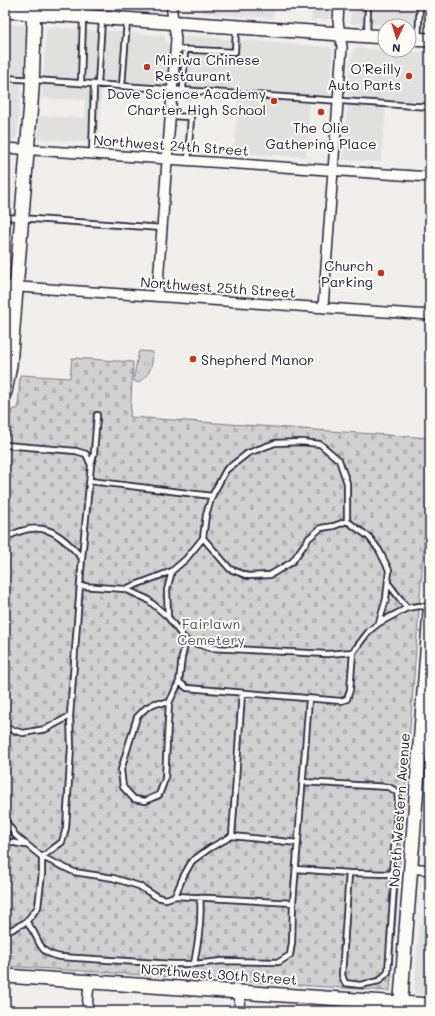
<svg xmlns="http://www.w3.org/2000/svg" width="435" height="1016" viewBox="0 0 435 1016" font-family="Mali,sans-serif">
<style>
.built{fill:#e0e0df}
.forest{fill:url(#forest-crowns);stroke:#7a7a86}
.cemetery{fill:url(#cemetery-stones);stroke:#7a7a86}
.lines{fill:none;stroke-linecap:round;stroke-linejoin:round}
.lane-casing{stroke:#22223b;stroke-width:8}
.street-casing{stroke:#22223b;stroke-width:12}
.secondary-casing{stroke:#22223b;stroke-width:16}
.lane{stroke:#fdfcf7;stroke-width:4.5}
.street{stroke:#fdfcf7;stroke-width:9}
.secondary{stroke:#fdfcf7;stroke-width:13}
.poi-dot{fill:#c8321e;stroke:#fdfcf7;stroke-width:1.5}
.labels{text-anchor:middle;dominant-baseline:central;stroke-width:4;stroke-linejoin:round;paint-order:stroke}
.poi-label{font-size:14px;fill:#22223b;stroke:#fdfcf7;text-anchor:end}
.street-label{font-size:14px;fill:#22223b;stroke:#fdfcf7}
.park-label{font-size:14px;fill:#575768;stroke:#fdfcf7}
</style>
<defs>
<pattern id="forest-crowns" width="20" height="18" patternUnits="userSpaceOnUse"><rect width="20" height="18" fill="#d2d1d1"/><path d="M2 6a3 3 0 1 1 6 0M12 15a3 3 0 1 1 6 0" fill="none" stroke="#b4b3b4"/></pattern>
<pattern id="cemetery-stones" width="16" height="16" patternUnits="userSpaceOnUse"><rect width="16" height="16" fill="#d2d1d1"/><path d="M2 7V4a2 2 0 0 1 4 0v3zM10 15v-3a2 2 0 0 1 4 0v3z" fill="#b4b3b4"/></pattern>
</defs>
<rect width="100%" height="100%" fill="#f0efec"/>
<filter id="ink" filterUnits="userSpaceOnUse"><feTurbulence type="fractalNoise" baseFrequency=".025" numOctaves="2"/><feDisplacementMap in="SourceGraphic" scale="8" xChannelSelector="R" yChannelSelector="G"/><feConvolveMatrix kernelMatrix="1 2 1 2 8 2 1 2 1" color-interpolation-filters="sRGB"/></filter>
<g filter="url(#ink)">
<!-- built -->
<path class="built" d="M 144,5 L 163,5 L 163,10 L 144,8 Z
M 202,5 L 274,5 L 273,18 L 201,13 Z
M 312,5 L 330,5 L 329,19 L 311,21 Z
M 352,5 L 430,5 L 430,28 L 409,27 L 409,26 L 350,23 Z
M 5,24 L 24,25 L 26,28 L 23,76 L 5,75 Z
M 50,27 L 164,35 L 170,49 L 167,87 L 102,83 L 98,143 L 38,139 L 39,116 L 85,118 L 85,100 L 42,98 L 46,29 Z
M 187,36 L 330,47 L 333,51 L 329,96 L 326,98 L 310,96 L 306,157 L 234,153 L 238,98 L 255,99 L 254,91 L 180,87 L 184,39 Z
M 355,48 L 430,53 L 430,103 L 387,99 L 381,162 L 343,160 L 351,57 Z
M 5,82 L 21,83 L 17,139 L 5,139 Z
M 419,923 L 430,924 L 430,995 L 414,994 Z"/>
<!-- forest -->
<path class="forest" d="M 139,351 L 153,352 C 152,368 151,373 138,383 L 133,380 Z"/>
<!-- cemetery -->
<path class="cemetery" d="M 72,358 L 133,362 L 130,417 L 430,438 L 430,464 L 390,991 L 5,966 L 5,416 L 13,409 L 18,409 L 20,375 L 70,378 Z"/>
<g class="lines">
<defs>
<path id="lane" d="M 367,35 L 368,5
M 418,39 L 420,5
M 175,49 L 235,52 L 236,29
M 5,78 L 430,107
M 81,83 L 83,18
M 98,84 L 102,19
M 122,86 L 127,21
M 183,90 L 185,49
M 170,116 L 191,117 L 188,160
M 92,154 L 94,84
M 5,217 L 162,228
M 5,394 L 6,408 L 5,434
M 5,445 L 76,451 L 86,454 L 91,465 L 82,558 L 70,716 L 46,729 L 23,733 L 5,728
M 91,465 L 94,453 L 97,415
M 90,481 L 212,496
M 5,538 C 41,518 58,531 82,558
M 203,538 L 230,569 L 248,576 L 270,575 L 292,562 L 309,538 L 321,528 L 334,526 L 347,521
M 388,583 L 407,608 L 419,606 L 430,607
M 81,586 L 125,589 L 147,599 L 168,617 L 186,641 L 182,657 L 179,682 L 187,688 L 341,701 L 347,699 L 350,690 L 353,652
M 125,589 L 172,571 L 186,559 L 203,538 L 206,515 L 212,496 L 226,470 L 248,453 L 275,443 L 301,442 L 320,444 L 339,460 L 347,483 L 347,521
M 168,617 L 167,590 L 172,571
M 379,623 L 407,608
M 186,641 L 211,648 L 327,654 L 353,652 L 369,631 L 379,623 L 386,599 L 389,570 L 379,550 L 369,537 L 347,521
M 169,703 L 155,703 L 146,708 L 137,717 L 121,770 L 123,787 L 134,799 L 145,801 L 159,795 L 165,779 L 169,703 L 179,682
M 302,782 L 389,787 L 397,792 L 398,800 L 392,874 L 394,885 L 388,972 L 379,981 L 360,985 L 345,983 L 342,975 L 349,873
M 5,820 L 16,836 L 42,857 L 74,872 L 113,878 L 139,886 L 157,897 L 166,899 L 175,896 L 293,903
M 232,836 L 242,693
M 5,841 L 25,845
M 296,869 L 349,873 L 392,874
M 175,896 L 183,877 L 192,861 L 210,848 L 232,836 L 298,843
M 26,922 L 38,907 L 42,873 L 42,857 L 62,842 L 66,828 L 71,747 L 70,716
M 5,929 L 11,930 L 26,922 C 42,937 34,953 61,957 L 172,964 L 194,964 L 222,961 L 279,962 L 290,955 L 292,943 L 293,903 L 309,699
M 194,964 C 198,942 202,920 200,897"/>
<path id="street" d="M 5,148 L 430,177
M 5,286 L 430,315
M 157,296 L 176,39 L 171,5
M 323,308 L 342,47 L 338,21 L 339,5
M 411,868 L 430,870
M 87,1011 L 89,981
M 239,1011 L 240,992"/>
<path id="secondary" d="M 5,11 L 385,37
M 409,39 L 430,40
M 5,392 L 10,365 L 32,90 L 34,26 L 31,5
M 5,976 L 430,1005
M 400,1011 L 430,612"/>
</defs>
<!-- lane casing -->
<use href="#lane" class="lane-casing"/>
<!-- street casing -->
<use href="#street" class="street-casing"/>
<!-- secondary casing -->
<use href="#secondary" class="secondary-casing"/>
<!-- lane -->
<use href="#lane" class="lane"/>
<!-- street -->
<use href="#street" class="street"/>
<!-- secondary -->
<use href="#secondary" class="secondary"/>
</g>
</g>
<!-- markers -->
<g class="poi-dot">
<circle cx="147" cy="67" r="4"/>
<circle cx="409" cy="76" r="4"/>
<circle cx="274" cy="101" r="4"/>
<circle cx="321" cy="112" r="4"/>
<circle cx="381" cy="273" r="4"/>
<circle cx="193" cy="359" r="4"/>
</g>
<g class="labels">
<!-- poi labels -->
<g class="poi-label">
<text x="155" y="59" text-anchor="start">Miriwa Chinese<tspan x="155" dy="16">Restaurant</tspan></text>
<text x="401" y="68">O'Reilly<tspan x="401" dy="16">Auto Parts</tspan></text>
<text x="266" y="93">Dove Science Academy<tspan x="266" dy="16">Charter High School</tspan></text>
<text x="321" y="127" text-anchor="middle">The Olie<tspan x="321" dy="16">Gathering Place</tspan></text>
<text x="373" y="265">Church<tspan x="373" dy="16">Parking</tspan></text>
<text x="201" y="359" text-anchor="start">Shepherd Manor</text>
</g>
<!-- street labels -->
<g class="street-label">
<text transform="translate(171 145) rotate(4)">Northwest 24th Street</text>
<text transform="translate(218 287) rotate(4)">Northwest 25th Street</text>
<text transform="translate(399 810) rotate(-86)">North Western Avenue</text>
<text transform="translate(219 974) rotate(4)">Northwest 30th Street</text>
</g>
<!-- park labels -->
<g class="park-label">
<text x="211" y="623">Fairlawn<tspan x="211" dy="16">Cemetery</tspan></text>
</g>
</g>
<!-- margin -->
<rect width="435" height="1016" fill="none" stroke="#fdfcf7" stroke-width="20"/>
<rect x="10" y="10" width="415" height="996" fill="none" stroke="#22223b" stroke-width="1.5" filter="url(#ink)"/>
<!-- north arrow -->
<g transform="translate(397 38) rotate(184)"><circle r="19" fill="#fdfcf7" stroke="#a5a5ac"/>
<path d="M0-3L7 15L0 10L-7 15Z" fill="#c8321e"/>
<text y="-6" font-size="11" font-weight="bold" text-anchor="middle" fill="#22223b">N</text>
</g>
</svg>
